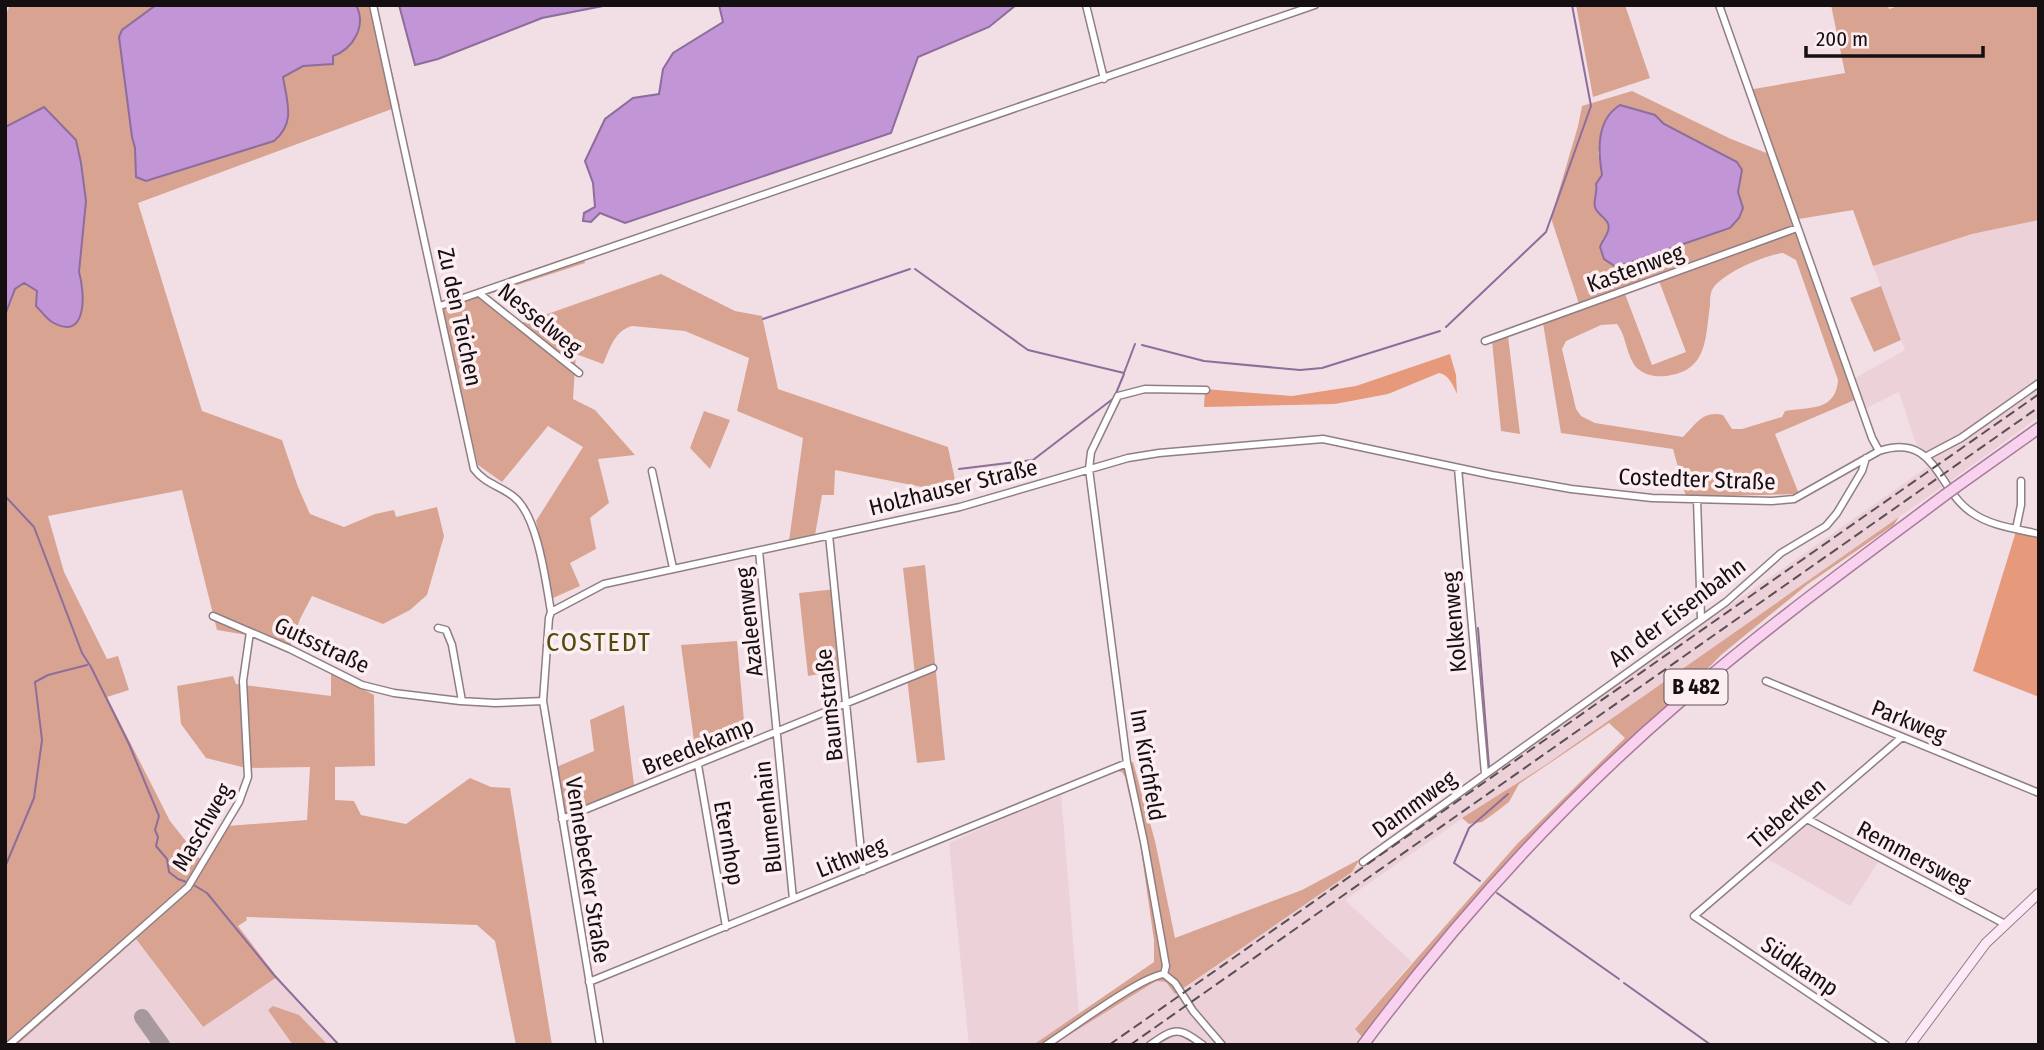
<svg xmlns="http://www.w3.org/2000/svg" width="2044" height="1050" viewBox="0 0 2044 1050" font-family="'Fira Sans Condensed',sans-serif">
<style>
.built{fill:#ecd1d9}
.green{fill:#d8a491;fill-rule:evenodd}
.forest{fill:#e7997b}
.water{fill:#c195d6;stroke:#8d6d9b;stroke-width:2}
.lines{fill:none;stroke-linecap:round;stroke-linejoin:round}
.stream{stroke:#8d6d9b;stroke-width:2}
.taxiway{stroke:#a6989c;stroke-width:16}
.street-casing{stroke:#8f7e83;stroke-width:9}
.secondary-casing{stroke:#8f7e83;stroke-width:11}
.primary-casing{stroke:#a77a9a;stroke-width:13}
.street{stroke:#fff;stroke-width:6}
.secondary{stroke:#fce8f7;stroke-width:9}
.primary{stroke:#f9d2ef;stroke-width:10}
.rail{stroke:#5a5053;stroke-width:2;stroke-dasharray:10 5;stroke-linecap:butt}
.primary-bridge-casing{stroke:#a77a9a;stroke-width:13;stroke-linecap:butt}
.primary-bridge{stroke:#f9d2ef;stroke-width:10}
.labels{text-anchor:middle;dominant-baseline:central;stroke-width:7;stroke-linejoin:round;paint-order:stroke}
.shield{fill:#fdeef2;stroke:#5b5254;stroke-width:2}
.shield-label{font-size:21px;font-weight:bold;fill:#150f11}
.street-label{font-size:23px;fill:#150f11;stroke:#fdeef2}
.quarter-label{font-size:26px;letter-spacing:2px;fill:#4e4b0c;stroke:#fdeef2}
</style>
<rect width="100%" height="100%" fill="#f2dfe5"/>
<!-- built -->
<path class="built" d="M 2039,220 L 2039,417 L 1952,480 L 1544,766 L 1463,818 L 1345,900 L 1412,962 L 1355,1029 L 1362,1037 L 1356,1045 L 1053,1045 L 1156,981 L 1166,982 L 1176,994 L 1933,463 L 1928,454 L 1917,447 L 1899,392 L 1861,411 L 1850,381 L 1905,350 L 1873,266 L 1972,234 Z
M 1061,793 L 1079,1014 L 1033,1045 L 969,1045 L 949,843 Z
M 1807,823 L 1880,859 L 1850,906 L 1766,858 Z
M 136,939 L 202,1027 L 277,977 L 340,1045 L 17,1045 Z"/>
<!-- green -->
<path class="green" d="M 10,5 L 376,5 L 400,106 L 138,203 L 202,411 L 282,440 L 298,487 L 310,514 L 344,527 L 375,514 L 394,510 L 396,517 L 437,507 L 444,536 L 427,595 L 410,610 L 383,624 L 312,596 L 300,619 L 289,650 L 247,635 L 217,630 L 182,490 L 48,516 L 64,572 L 107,659 L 118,656 L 129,690 L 107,697 L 170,821 L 204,864 L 227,826 L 307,820 L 310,767 L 246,768 L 206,758 L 181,724 L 177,686 L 233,676 L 236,684 L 331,696 L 331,673 L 374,695 L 375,766 L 335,767 L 335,800 L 354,801 L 361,815 L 406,824 L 470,778 L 491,787 L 510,788 L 552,1045 L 516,1045 L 495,941 L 477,925 L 246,917 L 247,920 L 238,926 L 277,977 L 203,1027 L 136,939 L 17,1045 L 5,1045 L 5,315 L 15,289 L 24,283 L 37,291 L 53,322 L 67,326 L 76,324 L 82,289 L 78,272 L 86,201 L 81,163 L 76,140 L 41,108 L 5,127 L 5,17 Z
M 1576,5 L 1625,5 L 1650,78 L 1593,97 Z
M 1831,5 L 1888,5 L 1889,9 L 1901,5 L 2039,5 L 2039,220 L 1972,234 L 1873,266 L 1853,210 L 1793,220 L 1857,399 L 1775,434 L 1799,494 L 1686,497 L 1673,449 L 1561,433 L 1543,323 L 1581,310 L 1551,218 L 1578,126 L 1582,106 L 1632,91 L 1731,139 L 1769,154 L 1748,90 L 1845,73 ZM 1644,111 L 1655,115 L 1664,124 L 1737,162 L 1741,180 L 1738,192 L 1743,208 L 1602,240 L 1609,230 L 1607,221 L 1594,204 L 1598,191 L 1597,184 L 1602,175 L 1598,152 ZM 1783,253 L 1796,260 L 1838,380 C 1836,411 1810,407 1785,411 L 1782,417 L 1742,429 L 1732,429 L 1723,415 C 1703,410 1696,424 1683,437 L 1595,423 L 1581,416 L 1576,409 L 1562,349 L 1566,341 L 1601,325 L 1617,324 C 1627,337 1626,356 1637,368 C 1646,376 1656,377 1667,376 C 1708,370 1705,339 1710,306 C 1710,302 1710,294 1712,290 C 1720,274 1765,255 1783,253 ZM 1659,281 L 1686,352 L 1652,365 L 1625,294 Z
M 582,253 L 585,263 L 486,295 L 519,324 L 661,274 L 735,311 L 762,316 L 778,389 L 948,447 L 958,494 L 835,470 L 834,495 L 822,495 L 815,535 L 789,541 L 803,438 L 737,411 L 749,358 L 685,331 L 632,326 C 614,331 610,349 603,364 L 576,354 L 573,399 L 595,410 L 635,455 L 598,459 L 609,503 L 590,518 L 596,549 L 570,563 L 580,586 L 553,598 L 536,521 L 583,447 L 548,426 L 502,482 L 478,465 L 438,303 Z
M 1881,286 L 1901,340 L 1874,352 L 1850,298 Z
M 1508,336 L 1520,434 L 1501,431 L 1492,341 Z
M 704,411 L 730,420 L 710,469 L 690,448 Z
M 1899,517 L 1894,525 L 1808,584 L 1721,655 L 1429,954 L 1362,1037 L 1355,1029 L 1517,844 L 1625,738 L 1609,723 L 1519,784 L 1509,802 L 1492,815 L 1482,822 L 1469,824 L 1462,818 L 1544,766 Z
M 925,565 L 945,760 L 917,763 L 907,678 L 915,675 L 903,568 Z
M 836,589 L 842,670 L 808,676 L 799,593 Z
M 737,641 L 746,744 L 697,763 L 681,645 Z
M 624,705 L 635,793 L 564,822 L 554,768 L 594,751 L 590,720 Z
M 1133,762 L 1155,841 L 1175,938 L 1302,890 L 1360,859 L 1352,872 L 1175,994 L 1166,982 L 1156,981 L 1053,1045 L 1033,1045 L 1154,962 L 1154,940 L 1140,843 L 1125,777 L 1122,772 L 1113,770 Z
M 273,1006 L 299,1015 L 328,1045 L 293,1045 L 268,1010 Z"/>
<!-- forest -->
<path class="forest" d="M 1450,354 L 1456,375 L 1457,394 C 1453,385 1449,375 1439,373 L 1388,394 L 1335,404 L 1204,407 L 1205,389 L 1292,396 L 1356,386 Z
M 2017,528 L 2039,535 L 2039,697 L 1973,671 Z"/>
<!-- water -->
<path class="water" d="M 156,5 L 356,5 C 367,26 353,49 333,56 L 333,64 L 303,66 L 283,77 C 287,102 296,123 274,141 L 146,181 L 136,177 L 135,148 L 132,137 L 119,37 L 122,30 Z
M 399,5 L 608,5 L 542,18 L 438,59 L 415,65 Z
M 719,5 L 1016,5 L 989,27 L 918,57 L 891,133 L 625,223 L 600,213 L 591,222 L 583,221 L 584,213 L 595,207 L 593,183 L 585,161 L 605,119 L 633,98 L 659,94 L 663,69 L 673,53 L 723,22 Z
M 1620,105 L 1655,115 L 1664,124 L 1737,162 L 1742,170 L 1738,192 L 1743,208 L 1739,218 L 1730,228 L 1616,267 L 1604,259 L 1600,247 C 1602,241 1606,237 1608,231 C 1612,219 1597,216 1595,207 C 1593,200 1598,192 1596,184 L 1602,175 C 1598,150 1596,120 1620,105 Z
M 44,107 L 76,140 L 81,163 L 86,201 L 79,272 C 85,292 88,343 52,322 C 46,318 41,311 36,306 L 37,291 L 24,283 L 15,289 L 5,315 L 5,127 Z"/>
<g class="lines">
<!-- stream -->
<path class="stream" d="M 915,269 L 1028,350 L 1124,373 L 1135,344
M 763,319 L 910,269
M 1446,327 L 1546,232 L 1591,106 L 1572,5
M 1142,345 L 1204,361 L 1300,370 L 1322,368 L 1440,331
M 959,469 L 1033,460 L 1114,398 L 1124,374
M 5,496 L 34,527 L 82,653 L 91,667 L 129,744 L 159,816 L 155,830 L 158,837 L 156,846 L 167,859 L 169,872 L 178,879 L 192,884 L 207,893 L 274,975 L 339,1045
M 1478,628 L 1489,767
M 5,867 L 34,798 L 42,740 L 35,682 L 48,675 L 87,665
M 1480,881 L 1454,863 L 1469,828 L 1508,794
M 1497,893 L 1619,979
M 1624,983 L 1711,1045"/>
<!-- taxiway -->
<path class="taxiway" d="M 142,1017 L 162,1045"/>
<defs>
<path id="street" d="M 373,5 L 474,469 C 485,484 501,486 514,497 C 538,516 546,583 551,612
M 1086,5 L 1104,79
M 1719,5 L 1872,438 L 1879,451
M 479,293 L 579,373
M 440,306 L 1315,5
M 1485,341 L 1797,228
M 1927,456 L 1961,438 L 2039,383
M 1458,468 L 1485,774
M 652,471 L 673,568
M 1697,499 L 1701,619
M 2016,529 L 2021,505 L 2021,481
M 829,535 L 863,871
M 759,551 L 793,899
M 213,616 L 290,649 L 362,685 L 394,693 L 460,701 L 495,703 L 543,701
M 438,628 L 446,630 L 452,645 L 462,701
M 1766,681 L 2039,793
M 698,765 L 726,927
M 562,819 L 933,668
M 1807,819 L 2005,924
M 1363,862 L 1726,602 L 1781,553 L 1826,526 L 1837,513 L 1862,471 L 1866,458
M 1164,974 L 1166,966 L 1144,842 L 1127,763 L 1089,469 L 1091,452 L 1118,396 L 1145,389 L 1206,390
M 1164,974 L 1175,983 L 1193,1011 L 1222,1045
M 589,982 L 1127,763
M 9,1045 L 188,887 L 239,802 L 248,777 L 243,681 L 250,632
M 600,1045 L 543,701 L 549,618 L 551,612 L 604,584 L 960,507 L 1128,458 L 1159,453 L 1323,439 L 1492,475 L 1571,489 L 1652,498 L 1772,501 L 1794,499 L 1879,451 C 1936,432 1937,489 1971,512 C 1990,526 2017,529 2039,534
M 1046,1045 C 1071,1029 1140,977 1164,974
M 1150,1045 C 1175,1027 1179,1027 1203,1045
M 1886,1045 L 1694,916 L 1902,737"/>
<path id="secondary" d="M 1910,1045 L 1986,943 L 2039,893"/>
<path id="primary" d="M 1956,487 L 2039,428
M 1363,1045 C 1457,919 1563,802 1682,700 C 1766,627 1856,562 1945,495"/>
</defs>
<!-- street casing -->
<use href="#street" class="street-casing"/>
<!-- secondary casing -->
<use href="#secondary" class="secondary-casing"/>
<!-- primary casing -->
<use href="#primary" class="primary-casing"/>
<!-- street -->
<use href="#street" class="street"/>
<!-- secondary -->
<use href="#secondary" class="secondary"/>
<!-- primary -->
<use href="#primary" class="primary"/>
<!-- rail -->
<path class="rail" d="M 1109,1045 L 2039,394
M 1130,1045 L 2039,407"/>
<defs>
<path id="primary-bridge" d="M 1945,495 L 1956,487"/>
</defs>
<!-- primary-bridge casing -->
<use href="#primary-bridge" class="primary-bridge-casing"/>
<!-- primary-bridge -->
<use href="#primary-bridge" class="primary-bridge"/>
</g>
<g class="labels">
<!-- shield labels -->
<rect class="shield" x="1664.5" y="669.5" width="63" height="35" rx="5"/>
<g class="shield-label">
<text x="1696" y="687">B 482</text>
</g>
<!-- street labels -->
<g class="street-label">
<text transform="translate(1635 268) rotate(-20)">Kastenweg</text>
<text transform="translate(460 317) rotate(78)">Zu den Teichen</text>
<text transform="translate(540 319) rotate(39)">Nesselweg</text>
<text transform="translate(1697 479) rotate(2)">Costedter Straße</text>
<text transform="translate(953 487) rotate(-14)">Holzhauser Straße</text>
<text transform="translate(1677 612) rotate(-37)">An der Eisenbahn</text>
<text transform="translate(749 622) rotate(-96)">Azaleenweg</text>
<text transform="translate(1454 622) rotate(-95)">Kolkenweg</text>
<text transform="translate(322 645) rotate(25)">Gutsstraße</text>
<text transform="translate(829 705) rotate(-96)">Baumstraße</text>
<text transform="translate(1909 721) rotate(22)">Parkweg</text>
<text transform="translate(698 746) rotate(-22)">Breedekamp</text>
<text transform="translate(1148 765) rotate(80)">Im Kirchfeld</text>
<text transform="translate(1414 804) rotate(-36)">Dammweg</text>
<text transform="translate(1787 813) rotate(-41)">Tieberken</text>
<text transform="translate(768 817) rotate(-96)">Blumenhain</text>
<text transform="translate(202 827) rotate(-60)">Maschweg</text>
<text transform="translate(729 843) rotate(80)">Eternhop</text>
<text transform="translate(1914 856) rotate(28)">Remmersweg</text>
<text transform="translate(851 857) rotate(-22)">Lithweg</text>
<text transform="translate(588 870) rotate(81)">Vennebecker Straße</text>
<text transform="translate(1800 966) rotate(34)">Südkamp</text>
</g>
<!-- quarter labels -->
<g class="quarter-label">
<text x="599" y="642">COSTEDT</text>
</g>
</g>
<!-- border -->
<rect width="2044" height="1050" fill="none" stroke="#150f11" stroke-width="14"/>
<!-- scale -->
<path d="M1806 46v10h177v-10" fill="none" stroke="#150f11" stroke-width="3.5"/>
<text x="1816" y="46" font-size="21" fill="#150f11" stroke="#fdeef2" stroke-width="5" paint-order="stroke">200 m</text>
</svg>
